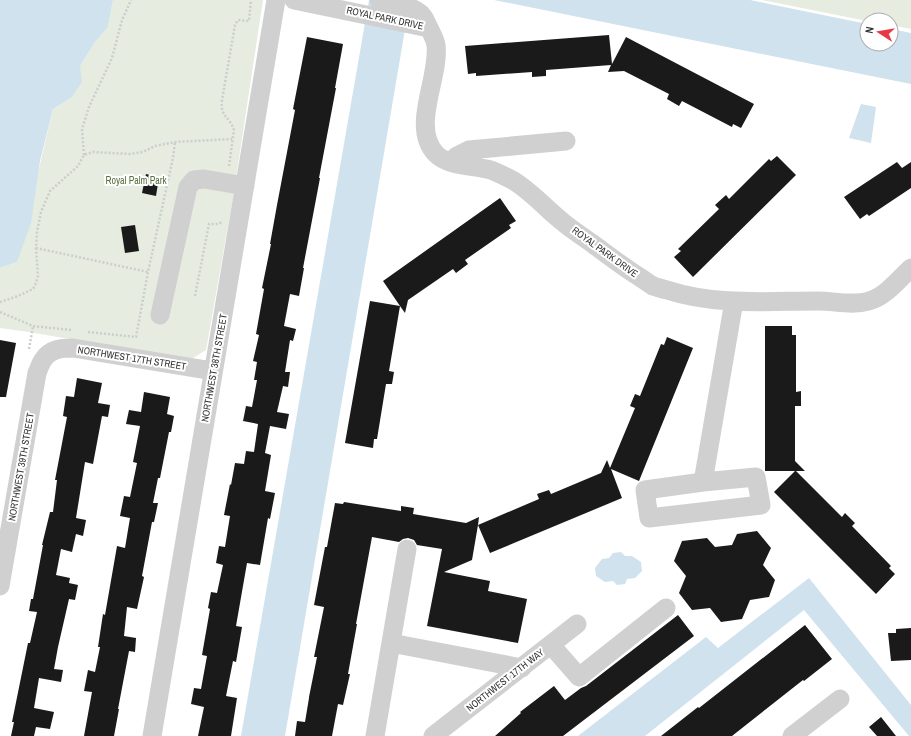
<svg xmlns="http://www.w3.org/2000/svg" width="911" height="736" viewBox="0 0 911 736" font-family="'Archivo Narrow',sans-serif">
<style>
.green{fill:#e6ecdf}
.water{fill:#cfe2ee}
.building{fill:#1a1a1a}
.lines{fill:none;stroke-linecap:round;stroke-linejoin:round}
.path{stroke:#cdcdcd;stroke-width:2.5;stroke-dasharray:2 2;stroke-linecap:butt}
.minor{stroke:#d0d0d0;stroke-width:19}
.labels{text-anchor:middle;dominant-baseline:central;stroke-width:4;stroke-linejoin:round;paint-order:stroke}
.street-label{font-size:10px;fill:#333;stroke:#fff}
.park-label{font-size:10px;fill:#56703f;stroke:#fff}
</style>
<rect width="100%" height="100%" fill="#fff"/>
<!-- green -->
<path class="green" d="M 113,0 L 263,0 L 233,198 L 206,350 L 190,360 L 29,332 L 0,328 L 0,268 L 17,262 L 53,109 L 71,98 L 80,66 L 95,42 L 108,27 Z
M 762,0 L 911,0 L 911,29 L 891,25 L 891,20 L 867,20 L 867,21 Z"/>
<!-- water -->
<path class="water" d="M 0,0 L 113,0 L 108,27 L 95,42 L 80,66 L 82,82 L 71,98 L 53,109 L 40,161 L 31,223 L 17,262 L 0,268 Z
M 369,0 L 410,0 L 285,736 L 241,736 Z
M 494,0 L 750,0 L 867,24 L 867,44 L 891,44 L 891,29 L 911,33 L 911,84 Z
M 861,104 L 876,107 L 871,143 L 849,138 Z
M 621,552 L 625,556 L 632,556 L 641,562 L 642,571 L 635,578 L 627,579 L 625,584 L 617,585 L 613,581 L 605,582 L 596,576 L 595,568 L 602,559 L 609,558 L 613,553 Z
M 809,578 L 911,705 L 911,736 L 909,736 L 804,610 L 645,736 L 578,736 L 706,637 L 718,648 Z"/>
<!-- building -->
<path class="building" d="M 609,35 L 612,64 L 626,37 L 754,104 L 741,128 L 733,124 L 732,127 L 682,101 L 679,106 L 667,99 L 669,94 L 624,71 L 608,72 L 611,65 L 546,70 L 546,76 L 532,77 L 532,72 L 476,76 L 476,73 L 468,74 L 465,46 Z
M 307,37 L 343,44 L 335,88 L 336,88 L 319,178 L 320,178 L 303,268 L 304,268 L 299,296 L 290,294 L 284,326 L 296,329 L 293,341 L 290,340 L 285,372 L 290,372 L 288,387 L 283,386 L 277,412 L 289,414 L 286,429 L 270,426 L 265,453 L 271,455 L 265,491 L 275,493 L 270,519 L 268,518 L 260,565 L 247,563 L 236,626 L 242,627 L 236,662 L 233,661 L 226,696 L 237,698 L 231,736 L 198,736 L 204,707 L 191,704 L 194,688 L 201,689 L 207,656 L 202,655 L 210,609 L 208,608 L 211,592 L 217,593 L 223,565 L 216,563 L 219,546 L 225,547 L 230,516 L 224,515 L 230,484 L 231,485 L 235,463 L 244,464 L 246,451 L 254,452 L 258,424 L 243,421 L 246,406 L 252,407 L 257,380 L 254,380 L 257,362 L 253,361 L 259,335 L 256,334 L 264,289 L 262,288 L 271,244 L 270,244 L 277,205 L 295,110 L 293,109 Z
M 777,156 L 796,175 L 693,277 L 674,257 L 681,251 L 678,249 L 719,209 L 715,205 L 726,195 L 729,199 L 769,159 L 771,161 Z
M 897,162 L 902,168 L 911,162 L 911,188 L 869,216 L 867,214 L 860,219 L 844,197 Z
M 146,174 L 159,177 L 156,196 L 142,193 Z
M 500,198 L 516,221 L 509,225 L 511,228 L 465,260 L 468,264 L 456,273 L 453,269 L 408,300 L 405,313 L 400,306 L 389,371 L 394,372 L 392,384 L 386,384 L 377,439 L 374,439 L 373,448 L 345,443 L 370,301 L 400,306 L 383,281 Z
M 135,225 L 139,251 L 125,253 L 121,227 Z
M 765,326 L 792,326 L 792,335 L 796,335 L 796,392 L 801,391 L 801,406 L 795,406 L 795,461 L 805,471 L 796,471 L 842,517 L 845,513 L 855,523 L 852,526 L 891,566 L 889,568 L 895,574 L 876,594 L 774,492 L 795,471 L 765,471 Z
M 667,337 L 693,348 L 639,481 L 611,469 L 622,498 L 490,553 L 478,525 L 472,560 L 444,572 L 490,581 L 488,591 L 527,599 L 518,643 L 427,626 L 442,549 L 417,545 L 414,540 L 408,538 L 403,539 L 399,542 L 372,537 L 356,624 L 357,624 L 348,674 L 350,674 L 343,705 L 338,704 L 332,736 L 295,736 L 297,721 L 305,722 L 309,698 L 309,697 L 317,657 L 314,657 L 324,607 L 314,605 L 325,547 L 327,547 L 335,503 L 343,504 L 344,502 L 401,511 L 401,506 L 414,508 L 413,514 L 466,523 L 479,517 L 478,525 L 539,499 L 537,494 L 549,490 L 551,494 L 601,473 L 607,460 L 610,468 L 635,408 L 630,406 L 635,394 L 640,396 L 661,344 L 664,345 Z
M 0,340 L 16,343 L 6,397 L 0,397 Z
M 77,378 L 102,383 L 98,403 L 110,405 L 108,417 L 102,416 L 93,464 L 85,462 L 76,518 L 86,520 L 83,536 L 76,534 L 72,552 L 61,549 L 56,575 L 70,578 L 69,583 L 78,585 L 75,600 L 69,599 L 58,647 L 54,669 L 63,670 L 61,682 L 39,678 L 34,708 L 54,712 L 50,729 L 36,727 L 34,736 L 11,736 L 14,722 L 12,722 L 28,643 L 30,643 L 37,612 L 29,611 L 31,599 L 33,599 L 43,545 L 42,545 L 50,512 L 53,512 L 57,480 L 55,480 L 67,417 L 63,416 L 66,396 L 74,397 Z
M 144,392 L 170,397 L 167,414 L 174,416 L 171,432 L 169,432 L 160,478 L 158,478 L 153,503 L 158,503 L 154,522 L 152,522 L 142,576 L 144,577 L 137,609 L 127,607 L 124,636 L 136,638 L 135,652 L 129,651 L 118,709 L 119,709 L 114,736 L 84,736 L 92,692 L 84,691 L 88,670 L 95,672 L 100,647 L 98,647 L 103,614 L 105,615 L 117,546 L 125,548 L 130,518 L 120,516 L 124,496 L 130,497 L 137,463 L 133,462 L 140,426 L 126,424 L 129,410 L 141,412 Z
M 757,531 L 771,548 L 763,565 L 775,580 L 769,597 L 750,600 L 742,619 L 721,622 L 710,608 L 692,610 L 679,593 L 686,576 L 674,561 L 682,541 L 707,538 L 715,547 L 732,545 L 737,534 Z
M 678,615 L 694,636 L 563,736 L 495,736 L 521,713 L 520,712 L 554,686 L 565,700 L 581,688 L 586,686 Z
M 805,625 L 832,659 L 804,681 L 803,680 L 732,736 L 661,736 L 698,707 L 699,708 Z
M 911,628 L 911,660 L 891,661 L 888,633 L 896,633 L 896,629 Z
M 881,717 L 896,736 L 877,736 L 869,727 Z"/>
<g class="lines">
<!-- path -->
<path class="path" d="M 84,155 L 82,129 L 89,107 L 112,58 L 122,20 L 131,0
M 229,166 L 234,130 C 229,115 220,118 222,100 L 235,25 L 238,20 L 249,21 L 251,0
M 36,248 L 148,272
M 195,296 L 209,224 L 218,224 L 222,222
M 0,302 L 18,296 L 33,289 L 36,283 L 38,276 L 36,248 L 37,232 L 41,212 L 50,191 L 78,166 L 84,155 L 93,152 L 130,154 L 143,152 L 155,146 L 175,142 L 232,139
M 0,312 L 33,326 L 71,330
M 88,332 L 136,337 L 148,272 L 173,158 L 175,142
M 29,349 L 33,326"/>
<!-- minor -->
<path class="minor" d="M 294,0 L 429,28
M 379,0 C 391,3 406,4 417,11 C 424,15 426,22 429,28 C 432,34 435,39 436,45 C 440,78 410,127 436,154 C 449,167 474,165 491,170 C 498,173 507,177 514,181 C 530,191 544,206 558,218 C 569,228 582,236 593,244 C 608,255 622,266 638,276 C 643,279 648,283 653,286 C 657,287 662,289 667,290 C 716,306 768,301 818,301 C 835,301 852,306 869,301 C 886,296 898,280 911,268
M 450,162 L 457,156 L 469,150 L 566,141
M 160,315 L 188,187 L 194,180 L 204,179 L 245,186
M 756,477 L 761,505 L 649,518 L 645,490 L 703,482 Z
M 703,482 L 734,301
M 0,586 L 37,373 C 39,369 40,364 43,360 C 50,349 61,348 73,348 L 213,371
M 391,643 L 522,668
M 551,645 L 579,677 L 666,608
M 152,736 L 276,0
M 375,736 L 407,549
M 433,736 L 577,624
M 792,736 L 840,699"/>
</g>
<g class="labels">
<!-- street labels -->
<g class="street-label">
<text transform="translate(385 18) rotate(12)">ROYAL PARK DRIVE</text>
<text transform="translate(605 252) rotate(36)">ROYAL PARK DRIVE</text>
<text transform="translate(132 358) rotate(9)">NORTHWEST 17TH STREET</text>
<text transform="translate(214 368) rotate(-80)">NORTHWEST 38TH STREET</text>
<text transform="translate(21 467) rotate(-80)">NORTHWEST 39TH STREET</text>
<text transform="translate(505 680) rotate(-38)">NORTHWEST 17TH WAY</text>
</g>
<!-- park labels -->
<g class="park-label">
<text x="136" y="180">Royal Palm Park</text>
</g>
</g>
<!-- north arrow -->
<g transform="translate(879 32) rotate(282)"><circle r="19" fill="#ffffff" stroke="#adadad"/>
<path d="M0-3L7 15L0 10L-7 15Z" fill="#e63946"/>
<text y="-6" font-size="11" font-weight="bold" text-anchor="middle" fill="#333333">N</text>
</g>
</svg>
